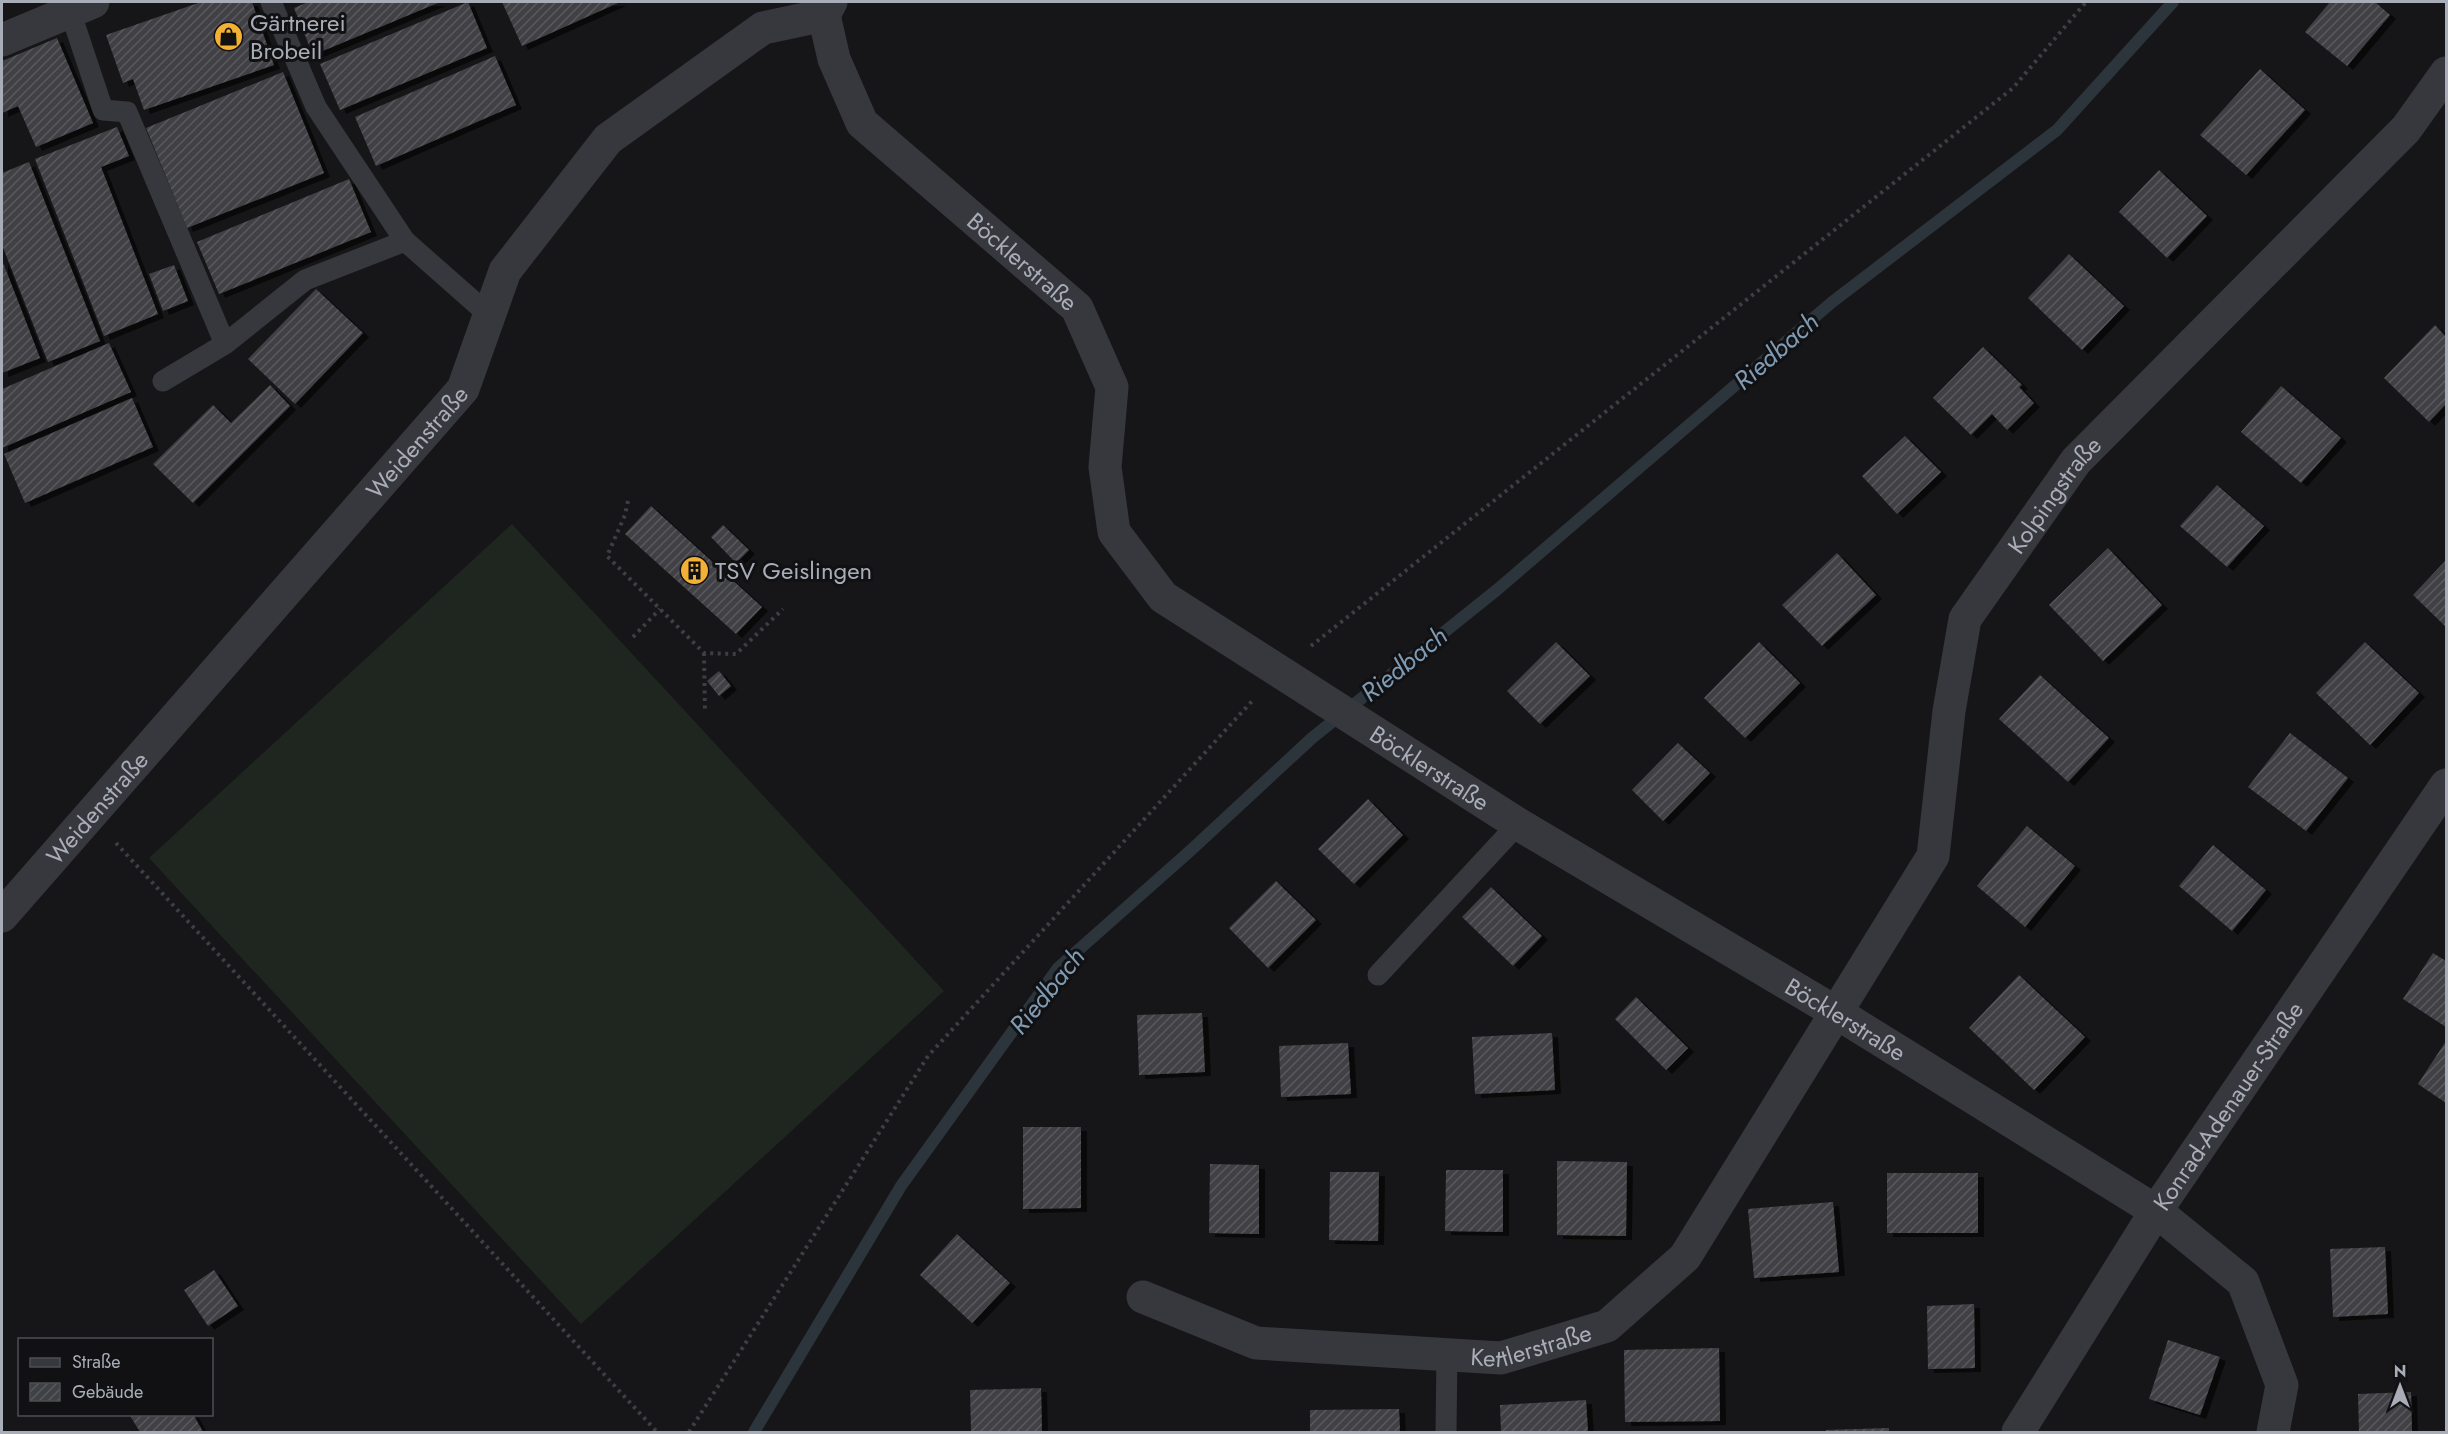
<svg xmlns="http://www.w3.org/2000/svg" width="2448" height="1434" viewBox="0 0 2448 1434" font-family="Jost,sans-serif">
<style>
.pitch{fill:#1e261f}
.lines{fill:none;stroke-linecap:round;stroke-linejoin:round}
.stream{stroke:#2c353c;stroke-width:12}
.building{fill:url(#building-hatch);filter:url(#shadow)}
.path{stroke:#3d3f44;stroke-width:4;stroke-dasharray:3 4.5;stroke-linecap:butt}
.service{stroke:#37383d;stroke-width:21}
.minor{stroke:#37383d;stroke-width:33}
.labels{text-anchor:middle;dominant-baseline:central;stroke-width:6;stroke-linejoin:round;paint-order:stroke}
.poi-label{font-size:24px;fill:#a8adb8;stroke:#111113;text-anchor:start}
.street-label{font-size:24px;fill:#a8adb8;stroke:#111113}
.water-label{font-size:26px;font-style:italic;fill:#7f9bb3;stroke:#111113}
</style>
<defs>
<pattern id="building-hatch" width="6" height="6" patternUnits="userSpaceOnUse" patternTransform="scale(1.5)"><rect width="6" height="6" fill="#404145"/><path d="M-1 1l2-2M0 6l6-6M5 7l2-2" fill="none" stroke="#595a5e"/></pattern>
<filter id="shadow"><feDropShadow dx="6" dy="4" stdDeviation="0" flood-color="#0009"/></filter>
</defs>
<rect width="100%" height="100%" fill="#161618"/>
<!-- pitch -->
<path class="pitch" d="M 512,524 L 944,991 L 581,1324 L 149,858 Z"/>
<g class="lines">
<!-- stream -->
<path class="stream" d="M 754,1432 L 901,1186 L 1058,968 L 1190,851 L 1312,738 L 1498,589 L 1831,303 L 2057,130 L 2173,2"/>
</g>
<!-- building -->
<path class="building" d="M 201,2 L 252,2 L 274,65 L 144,110 L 133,79 L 123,83 L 106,35 Z
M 308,2 L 440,2 L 313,55 L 294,8 Z
M 468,2 L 487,48 L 340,110 L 320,64 Z
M 502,2 L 620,2 L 522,46 Z
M 2330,2 L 2375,2 L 2390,15 L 2347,66 L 2305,32 Z
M 57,38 L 93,123 L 36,147 L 18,106 L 2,113 L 2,61 Z
M 495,56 L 516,105 L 376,166 L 355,117 Z
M 2260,69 L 2305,110 L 2246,175 L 2200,135 Z
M 283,72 L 324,173 L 187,228 L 146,128 Z
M 117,127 L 129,156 L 101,167 L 158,314 L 104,336 L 35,159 Z
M 29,162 L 100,341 L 48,362 L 2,245 L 2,173 Z
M 2159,170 L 2207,216 L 2167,258 L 2119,212 Z
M 349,179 L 371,232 L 219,294 L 197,242 Z
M 2069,254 L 2124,306 L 2082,350 L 2028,298 Z
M 2,260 L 40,358 L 2,373 Z
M 174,265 L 188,301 L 163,311 L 149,274 Z
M 316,289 L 363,333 L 295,404 L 248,359 Z
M 2435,325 L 2446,337 L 2446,404 L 2429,422 L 2384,378 Z
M 109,343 L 131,392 L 2,448 L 2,389 Z
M 1983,347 L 2022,385 L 2019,387 L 2034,403 L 2007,430 L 1992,414 L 1971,435 L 1933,398 Z
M 270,385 L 290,406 L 193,503 L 153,464 L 213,405 L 231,423 Z
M 2281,386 L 2341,438 L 2301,483 L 2241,432 Z
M 132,398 L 153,447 L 25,503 L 4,454 Z
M 1905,436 L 1941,472 L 1897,514 L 1862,476 Z
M 2217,485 L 2264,526 L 2227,567 L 2180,526 Z
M 651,506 L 762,607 L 736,634 L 625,534 Z
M 723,525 L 749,550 L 736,563 L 711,537 Z
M 2108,548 L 2162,605 L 2103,661 L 2049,605 Z
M 1837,553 L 1876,595 L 1822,646 L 1782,605 Z
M 2446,560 L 2446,627 L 2413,595 Z
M 1556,642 L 1590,676 L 1540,724 L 1507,691 Z
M 1759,642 L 1800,683 L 1745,738 L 1704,698 Z
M 2365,642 L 2419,693 L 2370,745 L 2316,693 Z
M 719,671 L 731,686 L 719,696 L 707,681 Z
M 2040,675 L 2109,738 L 2068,782 L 1999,719 Z
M 2290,733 L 2348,778 L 2306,831 L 2248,787 Z
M 1678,743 L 1710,773 L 1663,821 L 1632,790 Z
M 1368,799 L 1403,835 L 1354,884 L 1318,849 Z
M 2027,826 L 2075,866 L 2025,927 L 1977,886 Z
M 2213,845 L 2266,890 L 2232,931 L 2179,886 Z
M 1276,881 L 1316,920 L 1268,968 L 1229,928 Z
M 1491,887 L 1542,936 L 1513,966 L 1462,917 Z
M 2433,953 L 2446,961 L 2446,1027 L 2403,999 Z
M 2019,975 L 2085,1037 L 2034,1090 L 1969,1028 Z
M 1636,997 L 1688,1048 L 1666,1070 L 1615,1019 Z
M 1202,1013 L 1205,1072 L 1139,1075 L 1137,1015 Z
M 1552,1033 L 1555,1090 L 1475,1094 L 1472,1037 Z
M 2446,1041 L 2446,1103 L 2418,1084 Z
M 1348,1043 L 1351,1094 L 1281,1097 L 1279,1046 Z
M 1023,1127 L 1081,1127 L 1081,1208 L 1023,1209 Z
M 1557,1161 L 1627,1162 L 1626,1236 L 1557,1235 Z
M 1210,1164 L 1259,1165 L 1259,1234 L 1209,1233 Z
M 1446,1170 L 1503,1170 L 1503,1232 L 1445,1231 Z
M 1330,1172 L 1379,1172 L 1378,1241 L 1329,1240 Z
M 1887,1173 L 1978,1173 L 1978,1233 L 1887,1233 Z
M 1833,1202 L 1839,1272 L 1754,1278 L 1748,1209 Z
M 957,1234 L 1010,1283 L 972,1323 L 920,1275 Z
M 2385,1247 L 2388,1314 L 2333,1317 L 2330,1249 Z
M 214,1270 L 238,1306 L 208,1326 L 184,1290 Z
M 1974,1304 L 1975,1368 L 1928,1369 L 1927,1306 Z
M 2168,1340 L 2220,1357 L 2200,1415 L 2149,1399 Z
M 1719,1348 L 1720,1421 L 1625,1422 L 1624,1350 Z
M 1041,1388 L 1042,1432 L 971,1432 L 970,1390 Z
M 2411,1392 L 2412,1432 L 2359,1432 L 2358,1394 Z
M 1586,1400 L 1588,1432 L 1501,1432 L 1500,1405 Z
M 1399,1409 L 1400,1432 L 1310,1432 L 1310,1410 Z
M 129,1414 L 193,1414 L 203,1432 L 140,1432 Z
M 1889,1428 L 1889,1432 L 1826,1432 L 1826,1430 Z"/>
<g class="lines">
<!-- path -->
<path class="path" d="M 628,501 L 625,515 L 607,556 L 704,653 L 736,654 L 783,609
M 633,637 L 660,609
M 1311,646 L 2013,88 L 2086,2
M 704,653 L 705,712
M 116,843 L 657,1432
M 689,1432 L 928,1056 L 1253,700"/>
<!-- service -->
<path class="service" d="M 271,2 L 316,107 L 405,241 L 489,315
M 70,11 L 103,110 L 127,112 L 225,344
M 163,381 L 225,344 L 305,280 L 405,241
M 1378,975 L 1518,824
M 1446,1432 L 1447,1354"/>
<!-- minor -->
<g class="minor">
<path id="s1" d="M 824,15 L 834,59 L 862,123 L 1077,308 L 1112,387 L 1105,467 L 1114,532 L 1163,597 L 1518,824 L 1837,1013 L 2156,1211 L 2243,1282 L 2282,1385 L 2273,1432"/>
<path d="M 2,40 L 93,2"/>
<path id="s2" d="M 2,916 L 463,389 L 505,271 L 608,139 L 763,28 L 824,15 L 831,2"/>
<path id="s3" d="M 1143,1297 L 1256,1343 L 1501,1358 L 1607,1326 L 1685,1257 L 1933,856 L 1949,711 L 1965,619 L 2076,461 L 2406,129 L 2446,73"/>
<path id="s4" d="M 2018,1432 L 2156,1211 L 2446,785"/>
</g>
</g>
<!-- icons -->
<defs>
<symbol id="shop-disc" viewBox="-11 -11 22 22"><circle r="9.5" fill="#f2b134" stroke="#111113"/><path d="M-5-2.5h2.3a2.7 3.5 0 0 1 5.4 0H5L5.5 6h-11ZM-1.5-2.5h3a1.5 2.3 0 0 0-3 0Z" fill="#111"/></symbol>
<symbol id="building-disc" viewBox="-11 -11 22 22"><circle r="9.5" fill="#f2b134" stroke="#111113"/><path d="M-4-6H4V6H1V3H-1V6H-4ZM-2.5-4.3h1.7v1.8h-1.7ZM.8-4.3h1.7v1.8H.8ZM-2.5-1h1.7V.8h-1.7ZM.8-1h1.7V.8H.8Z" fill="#111"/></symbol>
</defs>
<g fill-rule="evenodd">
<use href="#shop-disc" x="212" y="20" width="33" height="33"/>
<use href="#building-disc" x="678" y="554" width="33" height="33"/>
</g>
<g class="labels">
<!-- poi labels -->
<g class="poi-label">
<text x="250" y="22">Gärtnerei<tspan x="250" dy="28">Brobeil</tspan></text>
<text x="715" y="570">TSV Geislingen</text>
</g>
<!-- street labels -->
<g class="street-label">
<text stroke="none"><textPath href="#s1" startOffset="327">Böcklerstraße</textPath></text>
<text stroke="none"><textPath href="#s2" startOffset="630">Weidenstraße</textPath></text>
<text stroke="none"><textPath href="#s3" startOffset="1446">Kolpingstraße</textPath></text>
<text stroke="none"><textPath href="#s1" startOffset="1029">Böcklerstraße</textPath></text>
<text stroke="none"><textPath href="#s2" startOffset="144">Weidenstraße</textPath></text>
<text stroke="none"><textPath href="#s1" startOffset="1515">Böcklerstraße</textPath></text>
<text stroke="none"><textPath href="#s4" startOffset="388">Konrad-Adenauer-Straße</textPath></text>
<text stroke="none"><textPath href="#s3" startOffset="399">Kettlerstraße</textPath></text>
</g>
<!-- water labels -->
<g class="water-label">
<text transform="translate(1776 351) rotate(-41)">Riedbach</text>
<text transform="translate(1404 664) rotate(-39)">Riedbach</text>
<text transform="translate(1047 991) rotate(-51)">Riedbach</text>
</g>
</g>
<!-- border -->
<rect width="2448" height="1434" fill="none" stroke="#a8adb8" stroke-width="6"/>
<!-- legend -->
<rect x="18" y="1338" width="195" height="78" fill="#111113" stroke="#4d4f55" stroke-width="1.5"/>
<rect x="30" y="1358" width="30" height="9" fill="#37383d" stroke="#4d4f55" stroke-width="1.5"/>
<text x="72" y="1368" font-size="18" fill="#a8adb8">Straße</text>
<rect x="30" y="1383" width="30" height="18" fill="url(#building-hatch)" stroke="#4d4f55" stroke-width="1.5"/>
<text x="72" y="1398" font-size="18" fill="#a8adb8">Gebäude</text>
<!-- north arrow -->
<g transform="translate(2400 1386)" stroke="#111113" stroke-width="4.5" paint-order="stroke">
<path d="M0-4.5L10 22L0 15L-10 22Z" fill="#a8adb8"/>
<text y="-9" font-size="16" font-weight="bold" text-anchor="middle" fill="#a8adb8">N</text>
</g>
</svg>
